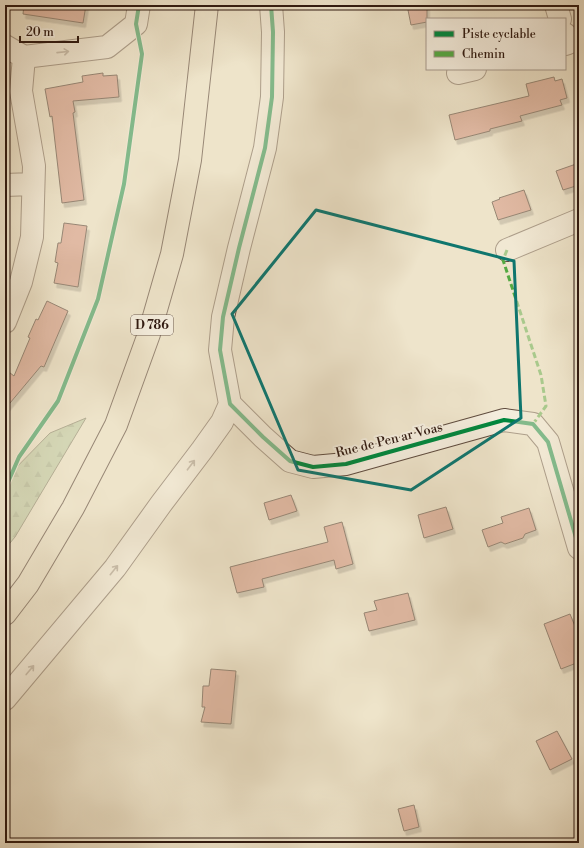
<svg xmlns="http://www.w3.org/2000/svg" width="584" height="848" viewBox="0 0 584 848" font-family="'Libre Bodoni',serif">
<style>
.forest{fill:url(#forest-firs);stroke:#716f56}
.building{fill:#d18774;stroke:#2f1910;filter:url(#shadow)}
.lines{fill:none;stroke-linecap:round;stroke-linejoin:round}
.minor-casing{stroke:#5f4c3f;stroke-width:24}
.major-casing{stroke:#2f1910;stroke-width:24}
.minor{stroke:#f4eddd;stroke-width:22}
.major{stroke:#eee4cb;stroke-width:22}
.quiet{stroke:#54a942;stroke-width:3;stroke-dasharray:6 3;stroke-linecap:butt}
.cycleway-casing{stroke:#f4eddd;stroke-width:6}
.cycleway{stroke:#00873e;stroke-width:4}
.oneway{stroke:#9b8e81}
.marked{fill:none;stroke:#0f766e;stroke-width:3;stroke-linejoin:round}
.labels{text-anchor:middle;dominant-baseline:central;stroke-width:4;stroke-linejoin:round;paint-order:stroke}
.shield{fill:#f4eddd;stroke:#6a594e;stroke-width:1}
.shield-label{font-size:12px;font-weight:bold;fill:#2f1910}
.street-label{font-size:13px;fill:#2f1910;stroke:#f4eddd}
</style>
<defs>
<pattern id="forest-firs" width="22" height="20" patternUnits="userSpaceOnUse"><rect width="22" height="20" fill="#b3c59b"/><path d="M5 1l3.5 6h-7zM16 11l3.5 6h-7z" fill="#9aa984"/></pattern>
<filter id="shadow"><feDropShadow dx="2.5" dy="4.5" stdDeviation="0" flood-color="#0004"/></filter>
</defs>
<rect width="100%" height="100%" fill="#eee4cb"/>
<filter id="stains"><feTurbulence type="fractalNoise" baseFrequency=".005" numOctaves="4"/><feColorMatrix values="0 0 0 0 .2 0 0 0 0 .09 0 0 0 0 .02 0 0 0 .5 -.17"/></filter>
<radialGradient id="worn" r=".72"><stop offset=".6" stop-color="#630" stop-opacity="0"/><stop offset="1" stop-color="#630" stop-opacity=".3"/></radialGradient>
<!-- forest -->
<path class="forest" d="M 86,418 L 15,537 L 5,549 L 5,479 L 50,433 Z"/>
<!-- building -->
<path class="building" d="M 24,5 L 86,5 L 83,23 L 23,14 Z
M 407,5 L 427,5 L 427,22 L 411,25 Z
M 103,73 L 103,76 L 117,75 L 119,97 L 73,101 L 75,112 L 73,113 L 84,200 L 62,203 L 52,116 L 50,117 L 45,89 L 83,82 L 82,76 Z
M 554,77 L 555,81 L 562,79 L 567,98 L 560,100 L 562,105 L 520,116 L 522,121 L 490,129 L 490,131 L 455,140 L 449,115 L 529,96 L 526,84 Z
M 579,163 L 579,185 L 563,190 L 556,171 Z
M 524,190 L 531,210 L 498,220 L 492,202 L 500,199 L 499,198 Z
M 64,223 L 87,226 L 78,287 L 54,283 L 58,263 L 55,262 L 58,243 L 61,243 Z
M 47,301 L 68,311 L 44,367 L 41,366 L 5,409 L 5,369 L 14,376 L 30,338 L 28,337 L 36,319 L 38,320 Z
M 291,495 L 297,511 L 269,520 L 264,503 Z
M 446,507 L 453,529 L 424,538 L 418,515 Z
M 529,508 L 536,530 L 525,534 L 523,538 L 505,544 L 501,542 L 488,547 L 482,530 L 503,523 L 501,517 Z
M 342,522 L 353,564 L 336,569 L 334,560 L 262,579 L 264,587 L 237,593 L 230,567 L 328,542 L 324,527 Z
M 408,593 L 415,620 L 369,631 L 364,613 L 377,610 L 374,601 Z
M 570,614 L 579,636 L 579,662 L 561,669 L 544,624 Z
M 211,669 L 236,671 L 231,724 L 201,722 L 205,707 L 202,707 L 203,686 L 209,686 Z
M 557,731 L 572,759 L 550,770 L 536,741 Z
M 414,805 L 419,827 L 404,831 L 398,809 Z"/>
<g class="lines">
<defs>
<path id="minor" d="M 271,5 L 273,32 L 272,97 L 265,148 L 239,248 L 223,317 L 220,350 L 230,404 L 263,437 L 290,461 L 313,467 L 346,464 L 504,420 L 533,424 L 548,442 L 579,548
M 556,5 L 560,19
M 565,34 L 568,43 L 565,44
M 5,46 L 24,57 L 107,47 L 136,24 L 139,5
M 458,73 L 475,69
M 5,185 L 33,184
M 507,250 L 579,220
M 5,322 L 21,282 L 32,237 L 34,166 L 21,91 L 24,57
M 5,699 L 115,568 L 161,504 L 202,450 L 222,422 L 230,404"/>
<path id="major" d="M 5,614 L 28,584 L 73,508 L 116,425 L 149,334 L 172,254 L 190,160 L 207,5"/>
</defs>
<!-- minor casing -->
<use href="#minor" class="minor-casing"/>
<!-- major casing -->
<use href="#major" class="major-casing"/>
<!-- minor -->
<use href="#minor" class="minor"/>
<!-- major -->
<use href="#major" class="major"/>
<!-- quiet -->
<path class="quiet" d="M 507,250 L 503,260 L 541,375 L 546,406 L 533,424"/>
<defs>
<path id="cycleway" d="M 271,5 L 273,32 L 272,97 L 265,148 L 239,248 L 223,317 L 220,350 L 230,404 L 263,437 L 290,461 L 313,467 L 346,464 L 504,420 L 533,424 L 548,442 L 579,548
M 5,489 L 19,457 L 58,401 L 98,299 L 124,184 L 142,54 L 136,24 L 139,5"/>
</defs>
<!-- cycleway casing -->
<use href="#cycleway" class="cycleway-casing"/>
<!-- cycleway -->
<use href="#cycleway" class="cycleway"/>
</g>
<!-- one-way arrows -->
<defs><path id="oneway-shaft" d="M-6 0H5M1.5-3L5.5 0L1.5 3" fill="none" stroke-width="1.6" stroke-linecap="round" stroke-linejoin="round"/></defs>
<g class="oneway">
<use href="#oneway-shaft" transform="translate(63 52) rotate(-6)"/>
<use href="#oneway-shaft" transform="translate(191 465) rotate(-53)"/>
<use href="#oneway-shaft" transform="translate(114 570) rotate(-51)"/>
<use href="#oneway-shaft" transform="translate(30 670) rotate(-50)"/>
</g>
<!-- marked area -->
<path d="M0 0H584V848H0ZM 316,210 L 514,261 L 521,418 L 411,490 L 298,470 L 232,314 Z" fill="#eee4cb" fill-opacity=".55" fill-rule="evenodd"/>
<path class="marked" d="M 316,210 L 514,261 L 521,418 L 411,490 L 298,470 L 232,314 Z"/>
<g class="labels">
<!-- shield labels -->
<rect class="shield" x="131" y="315" width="42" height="20" rx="3"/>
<g class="shield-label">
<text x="152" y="325">D 786</text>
</g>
<!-- street labels -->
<g class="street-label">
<text transform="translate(389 440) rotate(-14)">Rue de Pen ar Voas</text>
</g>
</g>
<!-- margin -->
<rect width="584" height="848" fill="none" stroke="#eee4cb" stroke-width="20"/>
<rect x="6" y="6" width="572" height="836" fill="none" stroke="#2f1910" stroke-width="2"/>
<rect x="10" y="10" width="564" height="828" fill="none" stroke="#2f1910"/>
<!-- legend -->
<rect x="426" y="18" width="140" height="52" fill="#f4eddd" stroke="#a5988b"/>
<rect x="434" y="31" width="20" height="6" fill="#00873e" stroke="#a5988b"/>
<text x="462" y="38" font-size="12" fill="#2f1910">Piste cyclable</text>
<rect x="434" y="51" width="20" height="6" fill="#54a942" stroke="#a5988b"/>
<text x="462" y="58" font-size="12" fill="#2f1910">Chemin</text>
<!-- scale -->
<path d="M20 36v6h58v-6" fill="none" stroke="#2f1910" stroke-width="2"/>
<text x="26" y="36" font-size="12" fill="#2f1910" stroke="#f4eddd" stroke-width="3" paint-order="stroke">20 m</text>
<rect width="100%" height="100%" filter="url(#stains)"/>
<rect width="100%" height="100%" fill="url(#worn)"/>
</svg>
